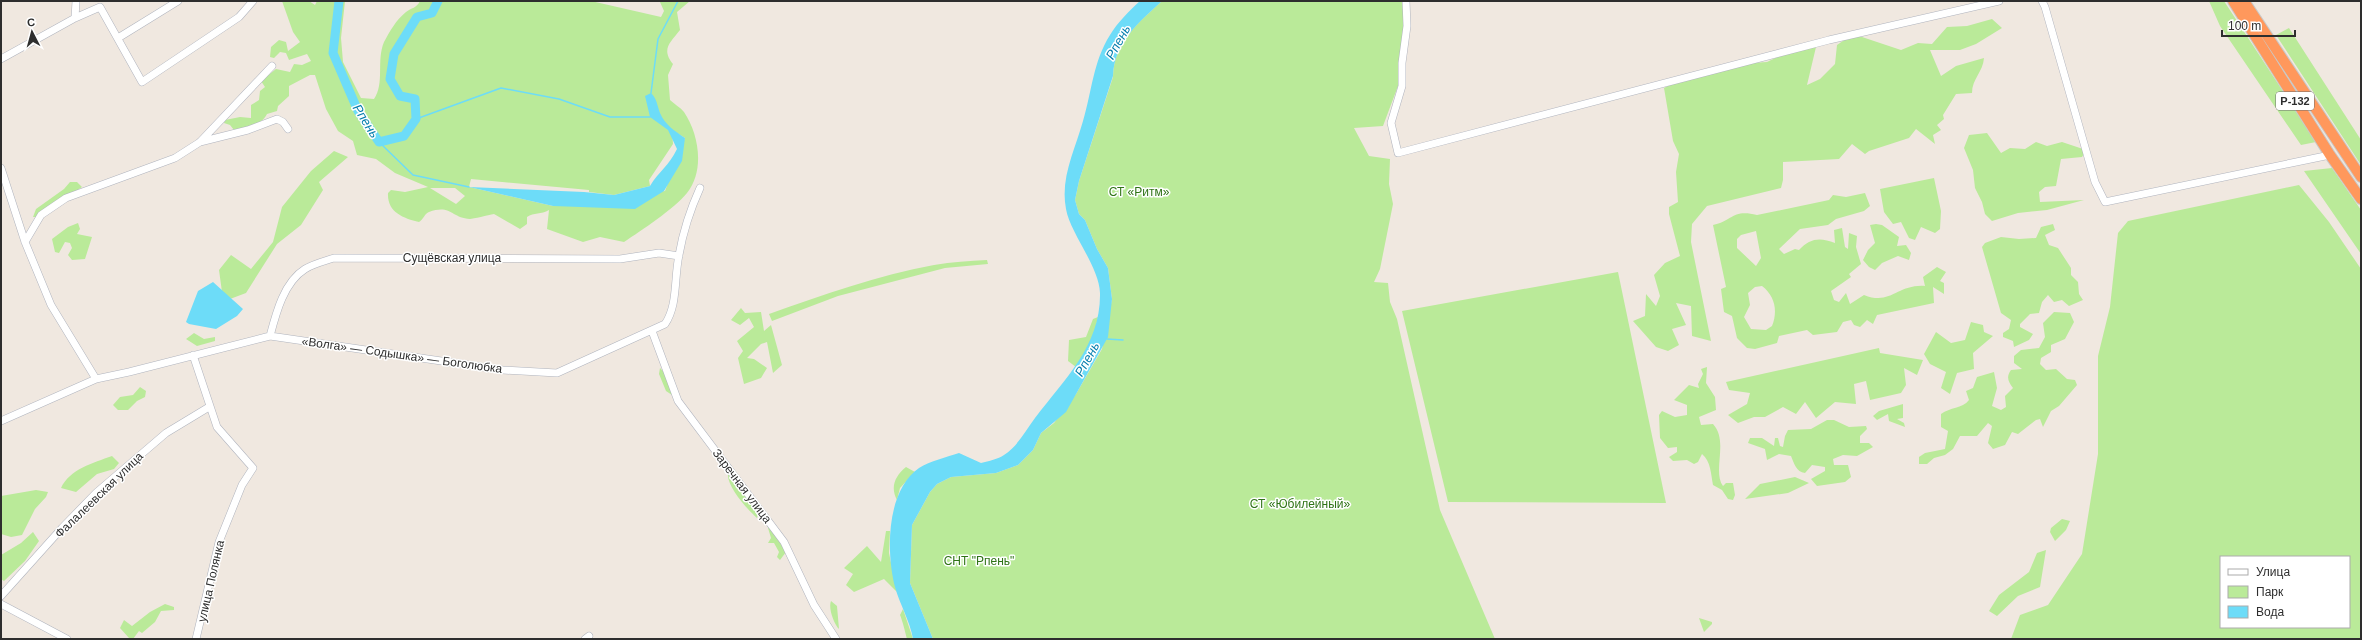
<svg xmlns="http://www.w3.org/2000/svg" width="2362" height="640" viewBox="0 0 2362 640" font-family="Helvetica,sans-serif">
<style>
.green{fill:#baea99;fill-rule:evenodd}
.water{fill:#6ddcf8}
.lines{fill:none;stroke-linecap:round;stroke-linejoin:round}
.stream{stroke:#6ddcf8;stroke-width:1.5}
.river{stroke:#6ddcf8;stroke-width:9}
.minor-casing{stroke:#b0b4be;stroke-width:8}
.highway-casing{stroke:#c9c9c9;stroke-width:12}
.minor{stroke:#fff;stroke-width:7}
.highway{stroke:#ff985c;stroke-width:10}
.labels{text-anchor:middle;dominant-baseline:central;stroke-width:3;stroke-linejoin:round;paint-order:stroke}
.shield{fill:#fff;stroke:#6d6d6d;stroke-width:1}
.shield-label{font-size:11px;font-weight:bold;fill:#2e2e2e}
.park-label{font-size:12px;fill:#2f7316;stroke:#fff}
.street-label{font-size:12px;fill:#2e2e2e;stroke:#fff}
.water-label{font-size:13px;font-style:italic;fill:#037dad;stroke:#fff}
</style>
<rect width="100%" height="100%" fill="#f0e8e0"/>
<!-- green -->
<path class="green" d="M 282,1 L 309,1 L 315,5 L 317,1 L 345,1 L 341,38 L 343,62 L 361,98 L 374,99 C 385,83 376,61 384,42 C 390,31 396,20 406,12 C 411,8 417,8 420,1 L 591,1 L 661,17 L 664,11 L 660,2 L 643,1 L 690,1 L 677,12 L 680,30 C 670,43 661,49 673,64 L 668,75 L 670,100 C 674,104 680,107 684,112 C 699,134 705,171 687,193 C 674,209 642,230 624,242 L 600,237 L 583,242 L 547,229 L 549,210 C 541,215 534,212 527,217 L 527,224 L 520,229 L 494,214 C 488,215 473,219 470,219 C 451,218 451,204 429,212 C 425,213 423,220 419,222 C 403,218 387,212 388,193 L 391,190 L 405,192 L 428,187 L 395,173 L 376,159 L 357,155 L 353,141 L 338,131 L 326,109 L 315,75 L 310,75 L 289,86 L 289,96 L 278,106 L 277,111 L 267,114 C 261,126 246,128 234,130 L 230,125 L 224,123 L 225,120 L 240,117 L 251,118 L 251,105 L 259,100 L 260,91 L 265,87 L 261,81 L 276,69 L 290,72 L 294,64 L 302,65 L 311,61 L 307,54 L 289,60 L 286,53 L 280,52 L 274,58 L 270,57 L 271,47 L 279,40 L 286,42 L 288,51 L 300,42 L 293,32 ZM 672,130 L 685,138 L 665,191 L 553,206 L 469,187 L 471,179 L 589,190 L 589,192 L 614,195 L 650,186 L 649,180 L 673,144 ZM 430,188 L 455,188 L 465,196 L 456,204 Z
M 1162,1 L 1402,1 L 1404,19 L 1398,86 L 1383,126 L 1354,128 L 1369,156 L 1390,159 L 1389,184 L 1393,204 L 1380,269 L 1374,282 L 1388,283 L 1390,302 L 1397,319 L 1440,510 L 1495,639 L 933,639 L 910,583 L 912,525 L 930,492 L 937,484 L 951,477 L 996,473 L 1018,465 L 1033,450 L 1041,433 L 1054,423 L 1076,394 L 1102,349 L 1112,299 L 1108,268 L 1097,249 L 1085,220 L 1079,214 L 1075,200 L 1079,181 L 1113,77 C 1114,42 1138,23 1162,1 Z
M 2209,1 L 2224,1 L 2316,142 L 2301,145 L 2220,26 Z
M 1992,19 L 2002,28 L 1976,44 L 1960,50 L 1930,50 L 1941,76 L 1956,66 L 1984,58 C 1983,72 1972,79 1972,93 L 1956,94 L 1943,115 L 1944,119 L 1937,125 L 1941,130 L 1933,135 L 1935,144 L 1916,129 L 1909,138 L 1869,151 L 1865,154 L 1852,144 L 1839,159 L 1783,162 L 1783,180 L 1781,188 L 1707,206 L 1692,224 L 1691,242 L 1711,341 L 1692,336 L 1691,306 L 1676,303 L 1686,325 L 1672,329 L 1679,345 L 1668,351 L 1656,347 L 1633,321 L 1645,316 L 1646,294 L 1656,306 L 1660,296 L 1654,275 L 1665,263 L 1680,256 L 1669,214 L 1669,207 L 1678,202 L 1676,172 L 1679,154 L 1673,141 L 1664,88 L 1679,80 L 1752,63 L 1767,62 L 1792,50 L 1816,47 L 1807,85 L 1820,79 L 1835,64 L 1837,45 L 1853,34 L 1901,50 L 1918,43 L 1932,44 L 1947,27 L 1967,26 Z
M 2289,28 L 2361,140 L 2361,165 L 2276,35 Z
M 1987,133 L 2001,153 L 2010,148 L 2025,149 L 2036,142 L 2047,146 L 2062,142 L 2086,150 L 2082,157 L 2061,159 L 2056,186 L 2045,187 L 2039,192 L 2040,202 L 2084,200 L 2047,210 L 2018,213 L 1992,221 L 1985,214 L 1982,202 L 1975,188 L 1973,170 L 1964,148 L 1969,135 Z
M 334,151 L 348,157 L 319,182 L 323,190 L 301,225 L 277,244 L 246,293 L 230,299 L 222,292 L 219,270 L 231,255 L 251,269 L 273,242 L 282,207 L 311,171 Z
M 2332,168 L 2361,210 L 2361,254 L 2304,171 Z
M 1934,178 L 1941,211 L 1940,229 L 1935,233 L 1921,227 L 1915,240 L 1909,238 L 1901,222 L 1893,224 L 1884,212 L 1880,189 Z
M 70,182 L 77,182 L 82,187 L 37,217 L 33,217 L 36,209 L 64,189 Z
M 2299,185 L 2329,222 L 2361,269 L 2361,639 L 2011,639 L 2020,615 L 2048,605 L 2082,554 L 2098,454 L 2098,356 L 2110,307 L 2118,233 L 2128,221 ZM 2221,557 L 2349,557 L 2349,627 L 2221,627 Z
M 1865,193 L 1870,206 L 1864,211 L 1836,219 L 1828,225 L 1800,229 L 1779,249 L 1784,254 L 1795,249 L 1799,250 C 1810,238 1820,237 1835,243 L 1834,230 L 1842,228 L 1845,247 L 1848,249 L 1849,233 L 1857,236 L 1856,247 L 1861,264 L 1849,274 L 1851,277 L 1831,291 L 1834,300 L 1839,302 L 1846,293 L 1850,304 L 1864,295 C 1891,306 1897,284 1925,286 L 1923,277 L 1937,267 L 1946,272 L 1940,281 L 1944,283 L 1944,294 L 1933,287 L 1934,303 L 1877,315 L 1873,324 L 1867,320 L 1860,327 L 1854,325 L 1851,320 L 1843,322 L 1837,332 L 1813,335 L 1807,330 L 1779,336 L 1777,343 L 1755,349 L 1747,348 L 1737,338 L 1732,316 L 1724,312 L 1721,289 L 1726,287 L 1713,225 C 1733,221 1732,209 1757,215 L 1829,200 L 1833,195 L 1846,197 ZM 1756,231 L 1761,258 L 1756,266 L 1737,248 L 1737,239 L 1741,235 ZM 1762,286 C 1775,296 1778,311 1772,326 L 1766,330 L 1751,329 L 1744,317 L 1750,305 L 1748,293 L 1755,287 Z
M 78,223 L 80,229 L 77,234 L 92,237 L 85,259 L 72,260 L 68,255 L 72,248 L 70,243 L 65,242 L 59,253 L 55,252 L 52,239 L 68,227 Z
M 1876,224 L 1882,225 L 1899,237 L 1897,246 L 1906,245 L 1911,253 L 1909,260 L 1898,256 L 1882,263 L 1875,270 L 1869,267 L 1863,260 L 1868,250 L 1875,243 L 1870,225 Z
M 2053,224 L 2055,230 L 2045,235 L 2049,245 L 2058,248 L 2071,268 L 2071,275 L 2078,282 L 2079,294 L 2083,300 L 2069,306 L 2062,300 L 2054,302 L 2048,295 L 2042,302 L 2039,313 L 2030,314 L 2020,324 L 2020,327 L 2033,334 L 2029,340 L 2014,347 L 2013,341 L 2003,337 L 2003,333 L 2009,329 L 2011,320 L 2001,313 L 1982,247 L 1985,243 L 2001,237 L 2019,239 L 2036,238 L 2041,227 Z
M 987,260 L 988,264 L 945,268 L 838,296 L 772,321 L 769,314 C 823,295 878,275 934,265 C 952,262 969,261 987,260 Z
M 1618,272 L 1666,503 L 1448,502 L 1402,311 Z
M 741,308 L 745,313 L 761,312 L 764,331 L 771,325 L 782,365 L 773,373 L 767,342 L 761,344 L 747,358 L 754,359 L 767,368 L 761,378 L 744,384 L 738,358 L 743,351 L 737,341 L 754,327 L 749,318 L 740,325 L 731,320 Z
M 2054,312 L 2070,313 L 2074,322 L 2065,339 L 2051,345 L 2051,352 L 2041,358 L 2040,364 L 2046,370 L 2056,369 L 2067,379 L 2075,380 L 2077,385 L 2059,406 L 2051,411 L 2043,427 L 2040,419 L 2036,420 L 2018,434 L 2012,432 L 2005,445 L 1993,449 L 1988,443 L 1992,426 L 1988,423 L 1977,436 L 1960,436 L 1953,449 L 1945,455 L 1934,458 L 1927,464 L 1919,464 L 1919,457 L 1925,453 L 1945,449 L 1948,431 L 1941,427 L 1941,414 C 1950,407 1962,409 1969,400 L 1966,391 L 1973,388 L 1977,377 L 1994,372 L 1997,388 L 1992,406 L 2001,410 L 2006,407 L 2005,396 L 2013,388 C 2008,381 2006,377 2011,370 L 2022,369 L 2014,363 L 2014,356 L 2021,350 L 2039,348 L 2045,337 L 2043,323 Z
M 1098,317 L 1094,336 L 1076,367 L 1068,361 L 1069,340 L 1086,337 L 1093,319 Z
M 1971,322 L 1983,325 L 1984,332 L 1993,336 L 1973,353 L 1974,369 L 1957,373 L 1950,394 L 1941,388 L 1946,372 L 1930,364 L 1924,354 L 1936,332 L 1951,343 L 1965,340 Z
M 194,333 L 204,339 L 215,337 L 215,341 L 197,346 L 186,339 Z
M 1879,348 L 1880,353 L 1923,360 L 1917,375 L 1904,368 L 1906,385 L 1901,393 L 1870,400 L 1866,381 L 1854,384 L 1856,404 L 1835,402 L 1816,418 L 1805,402 L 1796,414 L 1783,407 L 1765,417 L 1754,417 L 1738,423 L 1728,415 L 1747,404 L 1750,393 L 1729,390 L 1726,382 Z
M 1707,367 L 1706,383 L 1715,397 L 1716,410 L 1699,417 L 1701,425 L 1713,424 C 1729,441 1712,471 1723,486 L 1726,483 L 1733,483 L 1735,495 L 1733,500 L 1728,499 L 1722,490 L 1713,485 C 1711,475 1711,461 1702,454 L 1698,462 L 1694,464 L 1687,460 L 1673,461 L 1669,457 L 1677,452 L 1677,447 L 1668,448 L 1660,438 L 1659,415 L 1662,411 L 1675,417 L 1687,415 L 1687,405 L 1674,400 L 1689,385 L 1699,388 L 1698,384 L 1703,374 L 1701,369 Z
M 660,368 L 665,373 L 672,395 L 666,391 L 659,374 Z
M 140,387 L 146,391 L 145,397 L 137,401 L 128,410 L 118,410 L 113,405 L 120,397 L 133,395 Z
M 1903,404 L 1903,418 L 1897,419 L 1904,423 L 1905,427 L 1889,421 L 1888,414 L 1877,420 L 1873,416 L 1879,411 Z
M 1827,420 L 1834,420 L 1849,427 L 1866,426 L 1867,429 L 1860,436 L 1860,443 L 1869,443 L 1873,447 L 1857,456 L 1843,455 L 1833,459 L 1834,465 L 1848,465 L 1851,477 L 1845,482 L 1817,486 L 1811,479 L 1825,471 L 1825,467 L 1812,465 L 1805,473 C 1796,472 1794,463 1791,456 L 1779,454 L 1767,460 L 1765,449 L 1748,443 L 1750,438 L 1762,438 L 1774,446 L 1775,438 L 1778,438 L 1780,446 L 1783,447 L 1785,436 L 1788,430 L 1811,429 Z
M 112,456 L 119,463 L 114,469 L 97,474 L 76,492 L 61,488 C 70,469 93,463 112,456 Z
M 906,467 L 915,472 L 900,488 L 897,500 C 890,487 895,476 906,467 Z
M 728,473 L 733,477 L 736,486 C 744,490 761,509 757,518 C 747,509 726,486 728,473 Z
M 1795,477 L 1809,483 L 1788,493 L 1745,499 L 1760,484 Z
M 36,490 L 48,492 L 46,497 L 35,509 L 22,535 L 11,537 L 1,534 L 1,496 Z
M 2062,519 L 2070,521 L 2066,530 L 2055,541 L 2050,532 L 2051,528 Z
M 768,528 L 770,528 L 786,552 L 780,560 L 777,557 L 779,552 L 774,543 L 768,543 L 771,538 Z
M 886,531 L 890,531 L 889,553 L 897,592 L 884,579 L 854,592 L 846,585 L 853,574 L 844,568 L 867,546 L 881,562 Z
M 33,532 L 39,541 L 25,561 L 4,581 L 1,579 L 1,555 L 21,543 Z
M 2046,550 L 2040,587 L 2018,596 L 1997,616 L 1989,611 L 1999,595 L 2029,572 L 2037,553 Z
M 831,601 L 837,606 L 839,629 C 834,624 828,608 831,601 Z
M 165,604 L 174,607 L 174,610 L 161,611 L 155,622 L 142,633 L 139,631 L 133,639 L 124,639 L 129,638 L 120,628 L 124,620 L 132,626 L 150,612 Z
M 903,609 L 913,639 L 907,639 C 906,635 902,619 900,615 Z
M 1699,618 L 1712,622 L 1712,624 L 1704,632 Z"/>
<!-- water -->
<path class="water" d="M 1140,1 L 1162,1 C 1139,22 1114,43 1113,76 L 1079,181 L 1075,200 L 1079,214 L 1085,220 L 1097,249 L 1108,268 L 1112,299 L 1108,337 L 1066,412 L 1041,433 L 1033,450 L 1018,465 L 996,473 L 951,477 L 937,484 L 930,492 L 912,525 L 910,583 L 933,639 L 913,639 C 910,621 900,605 895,587 C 886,552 886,491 919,468 C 930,461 947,457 959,453 L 981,463 C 989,461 998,459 1004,455 C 1018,446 1025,431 1035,418 C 1065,379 1101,345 1100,293 C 1099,266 1070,233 1066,209 C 1060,178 1075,150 1083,121 C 1092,91 1093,62 1110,35 C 1118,22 1129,11 1140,1 Z
M 651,93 C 657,99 657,105 660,113 C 665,125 675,131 685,138 L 682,161 L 664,191 L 635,209 L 553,206 L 469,187 L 584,192 L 614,195 L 650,186 C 659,171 669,166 677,149 L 668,130 L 650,117 L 645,96 Z
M 213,282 L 243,309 L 237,316 L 216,329 L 189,324 L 186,322 L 198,291 Z"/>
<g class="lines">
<!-- stream -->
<path class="stream" d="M 651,93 L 658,39 L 678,1
M 416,119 L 501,88 L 559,99 L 610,117 L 650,117
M 379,142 L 413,175 L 469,187
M 1107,339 L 1123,340"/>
<!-- river -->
<path class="river" d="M 339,1 L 333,53 L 358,111 L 379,142 L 404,136 L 416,119 L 415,99 L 400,96 L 390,79 L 394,54 L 417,17 L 432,13 L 438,1"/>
<defs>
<path id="minor" d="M 1406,1 L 1407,26 L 1402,63 L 1402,86 L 1391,123 L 1398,153 L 1829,40 L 1999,1
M 2042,1 L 2045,7 L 2095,182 L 2105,202 L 2330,155
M 75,18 L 76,1
M 118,38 L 178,1
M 1,59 L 75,18 L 100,7 L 142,82 L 239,17 L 253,1
M 200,142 L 248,130 L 277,119 L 283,122 L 288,129
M 1,168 L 25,242 L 51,305 L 96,379
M 25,242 L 41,215 L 66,198 L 175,158 L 200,142 L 272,66
M 652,331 L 678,401 L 784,542 L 814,605 L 836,639
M 270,336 C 276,313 284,282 305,269 C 313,264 325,261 334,258 L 620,259 L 659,253 L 679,256
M 193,355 L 217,427 L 253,468 L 242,485 L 219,542 L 196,639
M 1,421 L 96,379 L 129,372 L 270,336 L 503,370 L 557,373 L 665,324 C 678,305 674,278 679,255 C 683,232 690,210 700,188
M 1,596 L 62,528 L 96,493 L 166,433 L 209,407
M 1,604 L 67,639
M 585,639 L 589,636"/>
<path id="highway" d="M 2233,1 L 2330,155 L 2361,199
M 2244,1 L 2361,177"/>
</defs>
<!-- minor casing -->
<use href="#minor" class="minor-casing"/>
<!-- highway casing -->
<use href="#highway" class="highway-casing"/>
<!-- minor -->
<use href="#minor" class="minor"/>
<!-- highway -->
<use href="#highway" class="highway"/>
</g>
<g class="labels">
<!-- shield labels -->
<rect class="shield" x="2276" y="92" width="38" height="18" rx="3"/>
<g class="shield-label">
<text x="2295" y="101">Р-132</text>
</g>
<!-- park labels -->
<g class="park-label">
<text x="1139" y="192">СТ «Ритм»</text>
<text x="1300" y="504">СТ «Юбилейный»</text>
<text x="979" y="561">СНТ "Рпень"</text>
</g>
<!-- street labels -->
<g class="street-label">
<text x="452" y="258">Сущёвская улица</text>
<text transform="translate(402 355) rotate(8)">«Волга» — Содышка» — Боголюбка</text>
<text transform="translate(742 486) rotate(53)">Заречная улица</text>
<text transform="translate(99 495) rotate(-44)">Фалалеевская улица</text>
<text transform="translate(211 581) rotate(-77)">улица Полянка</text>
</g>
<!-- water labels -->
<g class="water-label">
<text transform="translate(1118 42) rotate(-61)">Рпень</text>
<text transform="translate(366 121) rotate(58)">Рпень</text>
<text transform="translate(1087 359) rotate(-61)">Рпень</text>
</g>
</g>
<!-- border -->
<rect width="2362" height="640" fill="none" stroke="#2e2e2e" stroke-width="4"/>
<!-- legend -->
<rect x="2220" y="556" width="130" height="72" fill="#ffffff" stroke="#ababab"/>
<rect x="2228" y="569" width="20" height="6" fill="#ffffff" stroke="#ababab"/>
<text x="2256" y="576" font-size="12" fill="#2e2e2e">Улица</text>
<rect x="2228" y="586" width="20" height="12" fill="#baea99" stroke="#ababab"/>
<text x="2256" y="596" font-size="12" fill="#2e2e2e">Парк</text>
<rect x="2228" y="606" width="20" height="12" fill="#6ddcf8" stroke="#ababab"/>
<text x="2256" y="616" font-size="12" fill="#2e2e2e">Вода</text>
<!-- north arrow -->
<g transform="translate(32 32) rotate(354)" stroke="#ffffff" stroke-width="3" paint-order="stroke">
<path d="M0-3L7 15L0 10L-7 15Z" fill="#2e2e2e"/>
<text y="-6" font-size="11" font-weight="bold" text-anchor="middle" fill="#2e2e2e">С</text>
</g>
<!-- scale -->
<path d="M2222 30v6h73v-6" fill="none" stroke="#2e2e2e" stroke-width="2"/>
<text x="2228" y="30" font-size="12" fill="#2e2e2e" stroke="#ffffff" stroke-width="3" paint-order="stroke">100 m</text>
</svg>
